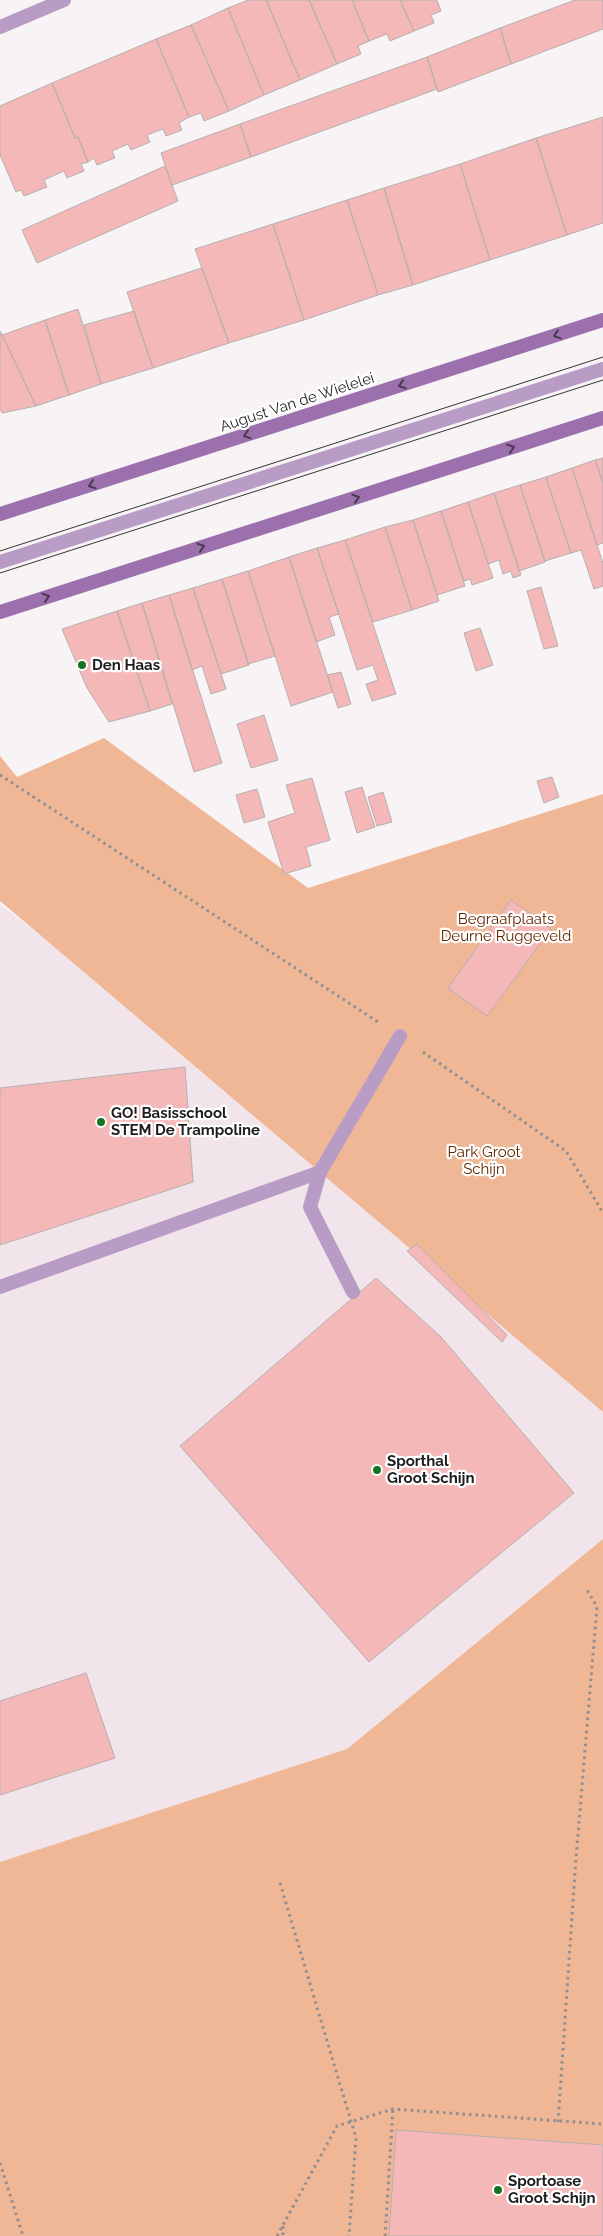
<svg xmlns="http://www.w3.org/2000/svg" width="603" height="2236" viewBox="0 0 603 2236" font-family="Raleway,sans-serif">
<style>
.built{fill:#f1e4ea}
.green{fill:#f0b797}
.building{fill:#f5b8b8;stroke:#b5b0b0}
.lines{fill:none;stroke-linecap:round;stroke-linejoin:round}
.path{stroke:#908e8f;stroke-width:3;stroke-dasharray:2.5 4;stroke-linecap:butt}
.service{stroke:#b99cc6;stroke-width:14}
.minor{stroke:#b99cc6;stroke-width:14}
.secondary{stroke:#9b70ad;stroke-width:14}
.tram{stroke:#373637;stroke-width:1}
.oneway{stroke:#4a3a50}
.poi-dot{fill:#157321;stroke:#fff;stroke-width:2}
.labels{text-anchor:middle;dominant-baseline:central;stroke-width:4.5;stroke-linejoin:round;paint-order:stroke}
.street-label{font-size:15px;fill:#1e1d1e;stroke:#fff}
.poi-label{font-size:15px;font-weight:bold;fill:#1e1d1e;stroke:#fff;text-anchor:start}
.park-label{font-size:15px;fill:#602800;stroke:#fff}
</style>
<rect width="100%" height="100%" fill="#f8f4f6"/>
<!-- built -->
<path class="built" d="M 0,904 L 355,1183 L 603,1408 L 603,1539 L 347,1749 L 0,1862 Z"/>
<!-- green -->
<path class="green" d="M 104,738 L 308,888 L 603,794 L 603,1412 L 0,901 L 0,756 L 17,777 Z
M 603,1539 L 603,2236 L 0,2236 L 0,1862 L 347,1749 Z"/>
<!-- building -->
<path class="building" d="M 248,0 L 266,0 L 300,80 L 264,95 L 228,8 Z
M 266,0 L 309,0 L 337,64 L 300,80 Z
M 309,0 L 352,0 L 369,41 L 358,46 L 361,54 L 337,64 Z
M 352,0 L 400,0 L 414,31 L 390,41 L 387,34 L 369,41 Z
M 400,0 L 437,0 L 441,11 L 431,15 L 434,23 L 414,31 Z
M 575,0 L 603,0 L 603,29 L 511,64 L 500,28 Z
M 228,8 L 264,95 L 229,111 L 191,25 Z
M 191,25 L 229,111 L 204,121 L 201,113 L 189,117 L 156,39 Z
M 500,28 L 511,64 L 438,92 L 427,57 Z
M 156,39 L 189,117 L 179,123 L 182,130 L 166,136 L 163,129 L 147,135 L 150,142 L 131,150 L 128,144 L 112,151 L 115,158 L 97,165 L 94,158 L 88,162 L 78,137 L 75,138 L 52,83 Z
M 427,57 L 437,89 L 251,157 L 240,124 Z
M 52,83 L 75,138 L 78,137 L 88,162 L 81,164 L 84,171 L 67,178 L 64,171 L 44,180 L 47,187 L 24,196 L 21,190 L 16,192 L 0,155 L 0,106 Z
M 603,117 L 603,223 L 567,235 L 536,138 Z
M 240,124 L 251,157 L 172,185 L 161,153 Z
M 536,138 L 567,235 L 490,260 L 460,164 Z
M 460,164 L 490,260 L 413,285 L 384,188 Z
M 165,166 L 178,201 L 37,263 L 22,230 Z
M 384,188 L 413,285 L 378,295 L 347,200 Z
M 347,200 L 378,295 L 304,320 L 273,224 Z
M 273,224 L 304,320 L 229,343 L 195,249 Z
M 202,268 L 229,343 L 153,368 L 127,292 Z
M 78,309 L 101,384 L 69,395 L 45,320 Z
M 134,311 L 153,368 L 101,384 L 84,325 Z
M 45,320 L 69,395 L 36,406 L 2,335 Z
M 0,331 L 2,335 L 36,406 L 2,413 L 0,409 Z
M 603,458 L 603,483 L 595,460 Z
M 595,460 L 603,483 L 603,543 L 597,545 L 572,468 Z
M 572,468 L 603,563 L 603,586 L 594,589 L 581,550 L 571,553 L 546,477 Z
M 546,477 L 571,553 L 545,561 L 520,485 Z
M 520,485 L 545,562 L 519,571 L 494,493 Z
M 494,493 L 521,575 L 513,578 L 511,571 L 503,574 L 499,560 L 488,564 L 468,502 Z
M 468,502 L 493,578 L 472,585 L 470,579 L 464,581 L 441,511 Z
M 441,511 L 465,586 L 437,595 L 413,520 Z
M 413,520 L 439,601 L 412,610 L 385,527 Z
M 385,527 L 412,610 L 373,622 L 345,540 Z
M 345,540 L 396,694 L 372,701 L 366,684 L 378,680 L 373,665 L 357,670 L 317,548 Z
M 317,548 L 339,614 L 329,617 L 335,635 L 316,642 L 289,557 Z
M 289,557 L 333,692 L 291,706 L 248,571 Z
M 248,571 L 275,656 L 248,664 L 222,579 Z
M 222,579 L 249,665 L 221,674 L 193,588 Z
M 541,587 L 558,646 L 544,649 L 527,591 Z
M 193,588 L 226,689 L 211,694 L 202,666 L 192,670 L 169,595 Z
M 169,595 L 222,763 L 194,772 L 142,603 Z
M 142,603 L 172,704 L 150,711 L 117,611 Z
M 117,611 L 150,711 L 109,722 L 87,688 L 62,629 Z
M 480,628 L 493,665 L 476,671 L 464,633 Z
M 341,672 L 351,704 L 338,708 L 327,675 Z
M 264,715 L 278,760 L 251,768 L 237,724 Z
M 552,777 L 559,797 L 544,803 L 537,781 Z
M 312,778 L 330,840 L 306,847 L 311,866 L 284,874 L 268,822 L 295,813 L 286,785 Z
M 362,787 L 375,827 L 357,833 L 345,792 Z
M 257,789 L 265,817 L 244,823 L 236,795 Z
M 383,792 L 392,822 L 377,826 L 368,797 Z
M 511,900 L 551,929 L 487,1016 L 448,988 Z
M 185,1067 L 193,1182 L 0,1245 L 0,1088 Z
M 417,1244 L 507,1335 L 502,1342 L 407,1251 Z
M 376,1278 L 441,1337 L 574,1493 L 369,1662 L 180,1446 Z
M 86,1673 L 115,1758 L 0,1795 L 0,1701 Z
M 396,2130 L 603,2145 L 603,2236 L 389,2236 Z"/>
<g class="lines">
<!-- path -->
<path class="path" d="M 0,775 L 378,1022
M 423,1052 L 566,1151 L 603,1213
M 280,1883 L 356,2138 L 349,2236
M 558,2122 L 576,1858 L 597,1607 L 586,1588
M 0,2163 L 23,2236
M 283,2226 L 283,2236
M 277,2236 L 337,2126 L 393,2109 L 603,2124
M 385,2236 L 393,2109"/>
<!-- service -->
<path class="service" d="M 0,562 L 603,369
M 0,1287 L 320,1172
M 353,1292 L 310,1207 L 320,1172 L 400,1036"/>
<!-- minor -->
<path class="minor" d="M 0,27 L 64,0"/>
<!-- secondary -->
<path class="secondary" d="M 0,514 L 603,320
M 0,612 L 603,418"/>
<!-- tram -->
<path class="tram" d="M 0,551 L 603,357
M 0,573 L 603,380"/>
</g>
<!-- one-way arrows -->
<defs><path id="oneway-chevron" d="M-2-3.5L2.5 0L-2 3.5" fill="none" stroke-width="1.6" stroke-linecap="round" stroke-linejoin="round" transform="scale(1.25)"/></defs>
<g class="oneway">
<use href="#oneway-chevron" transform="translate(557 335) rotate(162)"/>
<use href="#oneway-chevron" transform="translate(402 385) rotate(162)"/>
<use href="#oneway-chevron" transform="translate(247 435) rotate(162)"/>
<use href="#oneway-chevron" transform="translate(511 448) rotate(-18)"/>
<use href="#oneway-chevron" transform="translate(92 485) rotate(162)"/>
<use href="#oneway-chevron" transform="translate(356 498) rotate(-18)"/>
<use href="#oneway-chevron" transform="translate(201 547) rotate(-18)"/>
<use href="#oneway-chevron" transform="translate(46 597) rotate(-18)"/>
</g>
<!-- markers -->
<g class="poi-dot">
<circle cx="82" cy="665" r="5"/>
<circle cx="101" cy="1122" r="5"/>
<circle cx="377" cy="1470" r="5"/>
<circle cx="498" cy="2190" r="5"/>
</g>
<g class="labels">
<!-- street labels -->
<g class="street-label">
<text transform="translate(297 402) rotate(-18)">August Van de Wielelei</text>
</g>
<!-- poi labels -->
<g class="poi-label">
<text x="92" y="665">Den Haas</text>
<text x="111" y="1113">GO! Basisschool<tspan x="111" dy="17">STEM De Trampoline</tspan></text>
<text x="387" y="1461">Sporthal<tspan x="387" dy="17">Groot Schijn</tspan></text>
<text x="508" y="2181">Sportoase<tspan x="508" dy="17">Groot Schijn</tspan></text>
</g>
<!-- park labels -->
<g class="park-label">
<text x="506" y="919">Begraafplaats<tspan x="506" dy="17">Deurne Ruggeveld</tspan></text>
<text x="484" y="1152">Park Groot<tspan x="484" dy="17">Schijn</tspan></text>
</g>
</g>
</svg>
